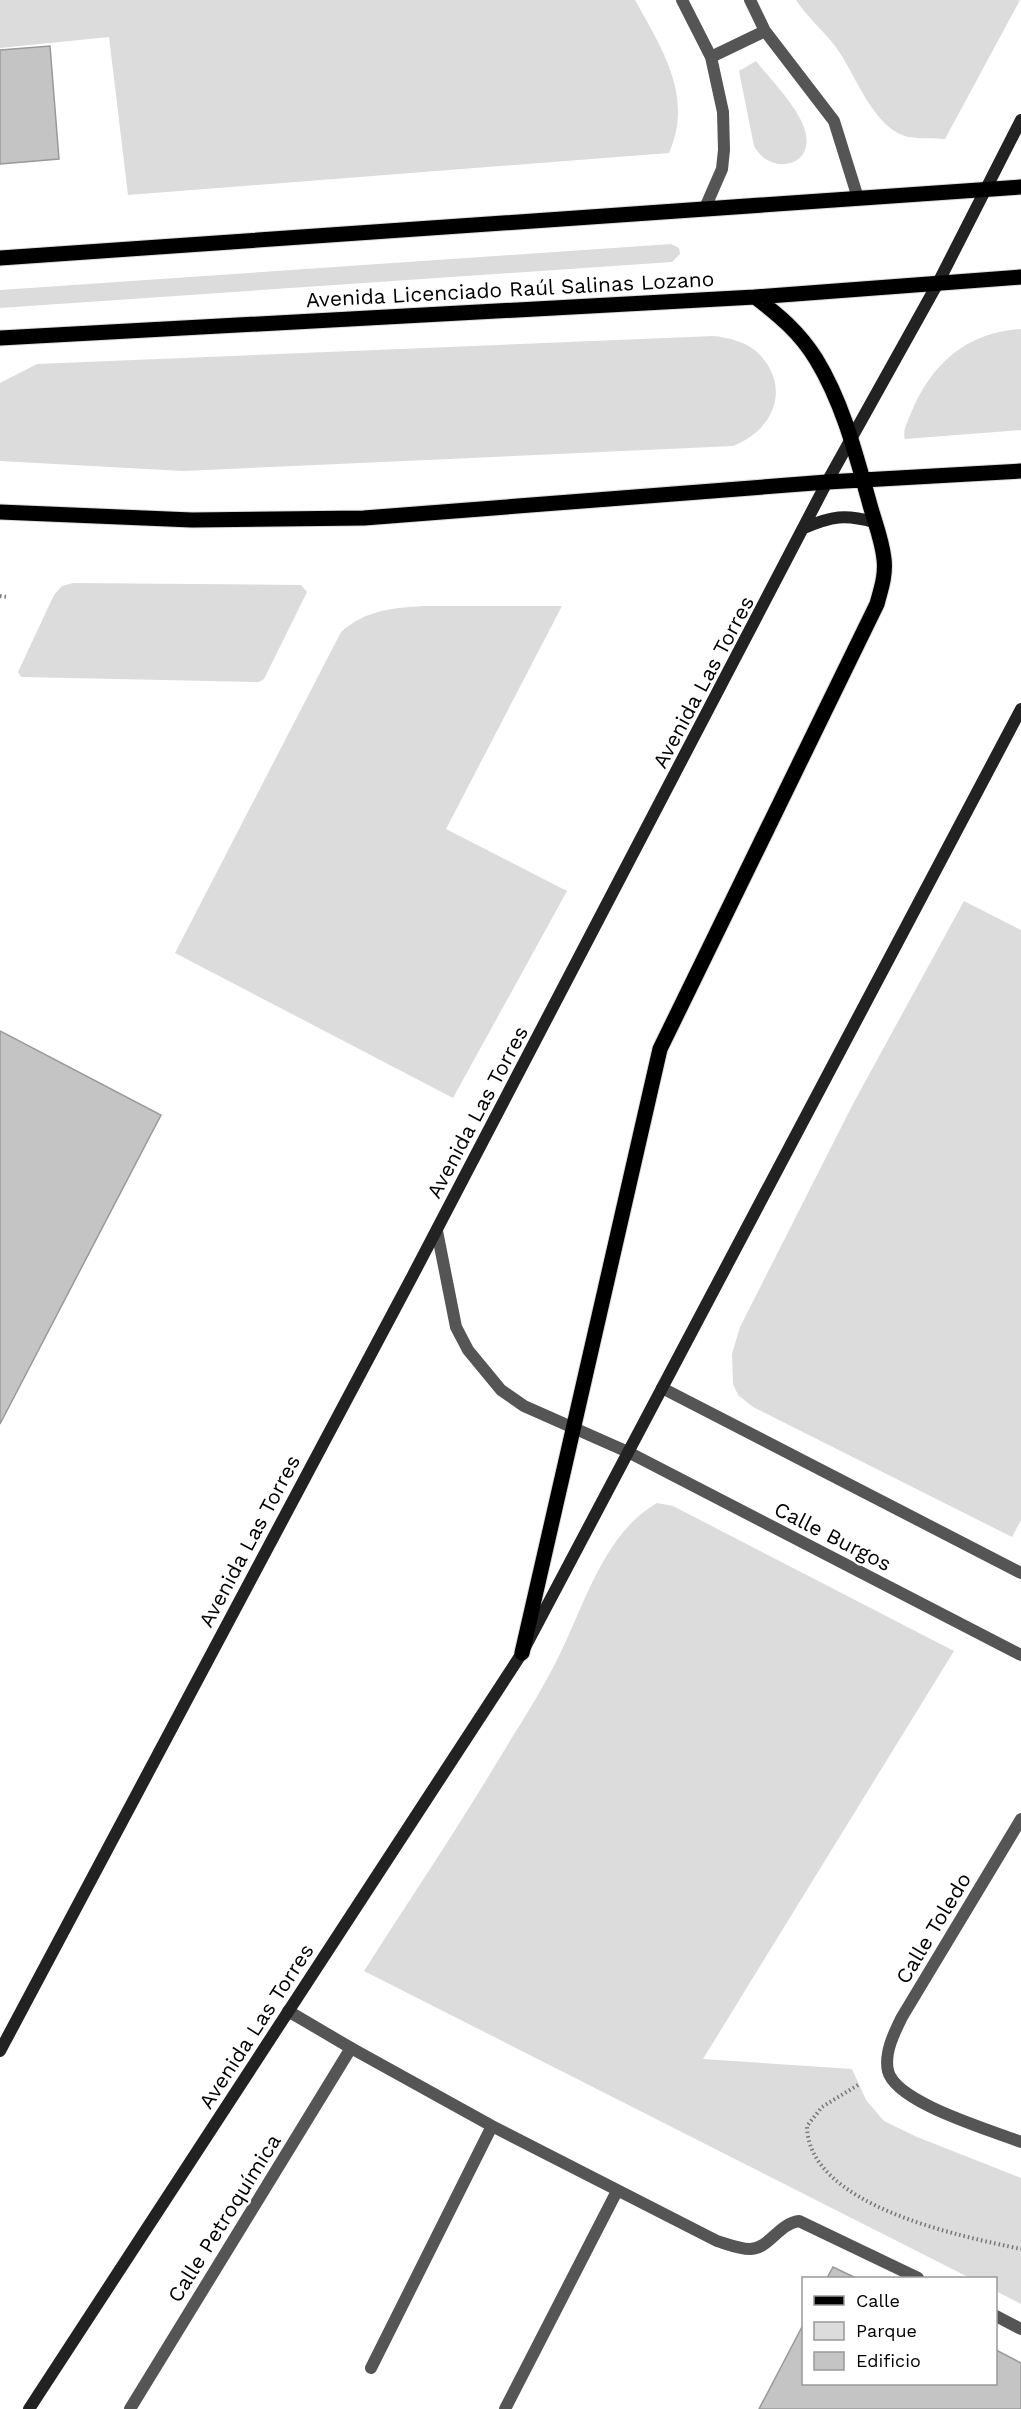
<svg xmlns="http://www.w3.org/2000/svg" width="1021" height="2409" viewBox="0 0 1021 2409" font-family="'Work Sans',sans-serif">
<style>
.green{fill:#dcdcdc}
.building{fill:#c4c4c4;stroke:#999;stroke-width:1.5}
.lines{fill:none;stroke-linecap:round;stroke-linejoin:round}
.primary-casing{stroke:#dbdbdb;stroke-width:17}
.path{stroke:#777;stroke-width:4;stroke-dasharray:1.5 3;stroke-linecap:butt}
.lane{stroke:#555;stroke-width:12}
.street{stroke:#555;stroke-width:12}
.secondary{stroke:#222;stroke-width:12}
.primary{stroke:#000;stroke-width:15}
.labels{text-anchor:middle;dominant-baseline:central;stroke-width:5;stroke-linejoin:round;paint-order:stroke}
.street-label{font-size:21px;fill:#000;stroke:#fff}
</style>
<rect width="100%" height="100%" fill="#fff"/>
<!-- green -->
<path class="green" d="M 0,0 L 635,0 C 662,49 694,96 669,153 L 128,195 L 109,37 L 0,48 Z
M 796,0 L 1020,0 L 945,139 C 933,138 920,139 909,137 C 873,130 854,70 835,46 C 822,29 807,17 796,0 Z
M 756,61 C 771,80 802,111 806,135 C 812,168 769,175 754,146 L 739,71 Z
M 671,244 L 679,248 L 680,254 L 672,262 L 0,308 L 0,290 Z
M 1021,329 L 1021,430 L 905,439 C 902,431 908,421 911,413 C 931,364 967,332 1021,329 Z
M 714,336 C 729,338 747,342 758,353 C 792,387 774,430 733,446 L 183,471 L 0,461 L 0,383 L 37,364 Z
M 73,583 L 301,585 L 307,592 L 264,679 L 259,682 L 21,677 L 18,672 L 54,595 L 62,586 Z
M 424,606 L 562,606 L 446,829 L 567,891 L 453,1098 L 175,953 L 341,632 C 366,610 392,608 424,606 Z
M 964,901 L 1021,930 L 1021,1520 L 1012,1537 L 753,1407 L 738,1395 L 733,1384 L 732,1354 L 740,1327 L 854,1102 Z
M 657,1503 L 673,1506 L 954,1651 L 703,2059 L 852,2069 L 866,2100 L 884,2121 L 917,2137 L 1021,2178 L 1021,2304 L 996,2291 L 996,2278 L 970,2278 L 364,1971 C 408,1902 454,1834 496,1764 C 517,1729 540,1694 558,1658 C 584,1606 604,1533 657,1503 Z"/>
<!-- building -->
<path class="building" d="M 50,46 L 59,159 L 0,164 L 0,50 Z
M 0,1031 L 161,1115 L 0,1424 Z
M 833,2267 L 856,2278 L 827,2278 Z
M 804,2323 L 804,2384 L 996,2384 L 996,2350 L 1021,2363 L 1021,2409 L 759,2409 Z"/>
<g class="lines">
<defs>
<path id="primary" d="M 0,258 L 1021,187
M 0,338 L 755,297 L 1021,277
M 0,512 L 192,520 L 364,518 L 827,482 L 1021,471
M 522,1653 L 660,1049 L 877,604 C 881,589 886,575 884,559 C 882,540 875,523 870,505 C 856,455 843,403 816,359 C 800,333 779,315 755,297"/>
</defs>
<!-- primary casing -->
<use href="#primary" class="primary-casing"/>
<!-- path -->
<path class="path" d="M 0,596 L 7,597
M 858,2085 L 822,2107 L 807,2126 C 808,2206 960,2236 1021,2249"/>
<!-- lane -->
<path class="lane" d="M 351,2048 L 492,2126 L 717,2241 C 727,2244 739,2249 750,2249 C 769,2249 778,2224 799,2221 L 918,2278
M 996,2316 L 1021,2329
M 371,2368 L 492,2126
M 505,2409 L 617,2191"/>
<!-- street -->
<path class="street" d="M 682,0 L 711,57 L 723,112 L 724,150 L 722,169 L 705,208
M 750,0 L 765,31 L 834,121 L 858,198
M 711,57 L 765,31
M 437,1231 L 456,1327 L 468,1350 L 501,1390 L 524,1406 L 628,1452 L 1021,1655
M 662,1388 L 1021,1573
M 1021,1819 L 902,2017 C 894,2033 884,2053 888,2071 C 896,2103 991,2130 1021,2142
M 130,2409 L 351,2048 L 288,2011"/>
<!-- secondary -->
<path class="secondary" d="M 804,528 C 832,516 845,514 874,522
M 0,2051 L 413,1275 L 827,482 L 939,281 L 1021,120
M 29,2409 L 522,1653 L 1021,709"/>
<!-- primary -->
<use href="#primary" class="primary"/>
</g>
<g class="labels">
<!-- street labels -->
<g class="street-label">
<text transform="translate(510 289) rotate(-3)">Avenida Licenciado Raúl Salinas Lozano</text>
<text transform="translate(703 682) rotate(-62)">Avenida Las Torres</text>
<text transform="translate(477 1112) rotate(-62)">Avenida Las Torres</text>
<text transform="translate(833 1536) rotate(27)">Calle Burgos</text>
<text transform="translate(249 1541) rotate(-62)">Avenida Las Torres</text>
<text transform="translate(933 1928) rotate(-59)">Calle Toledo</text>
<text transform="translate(256 2026) rotate(-57)">Avenida Las Torres</text>
<text transform="translate(224 2218) rotate(-58)">Calle Petroquímica</text>
</g>
</g>
<!-- legend -->
<rect x="802" y="2277" width="195" height="108" fill="#ffffff" stroke="#999999" stroke-width="1.5"/>
<rect x="814" y="2296" width="30" height="9" fill="#000000" stroke="#999999" stroke-width="1.5"/>
<text x="856" y="2307" font-size="18" fill="#000000">Calle</text>
<rect x="814" y="2322" width="30" height="18" fill="#dcdcdc" stroke="#999999" stroke-width="1.5"/>
<text x="856" y="2337" font-size="18" fill="#000000">Parque</text>
<rect x="814" y="2352" width="30" height="18" fill="#c4c4c4" stroke="#999999" stroke-width="1.5"/>
<text x="856" y="2367" font-size="18" fill="#000000">Edificio</text>
</svg>
